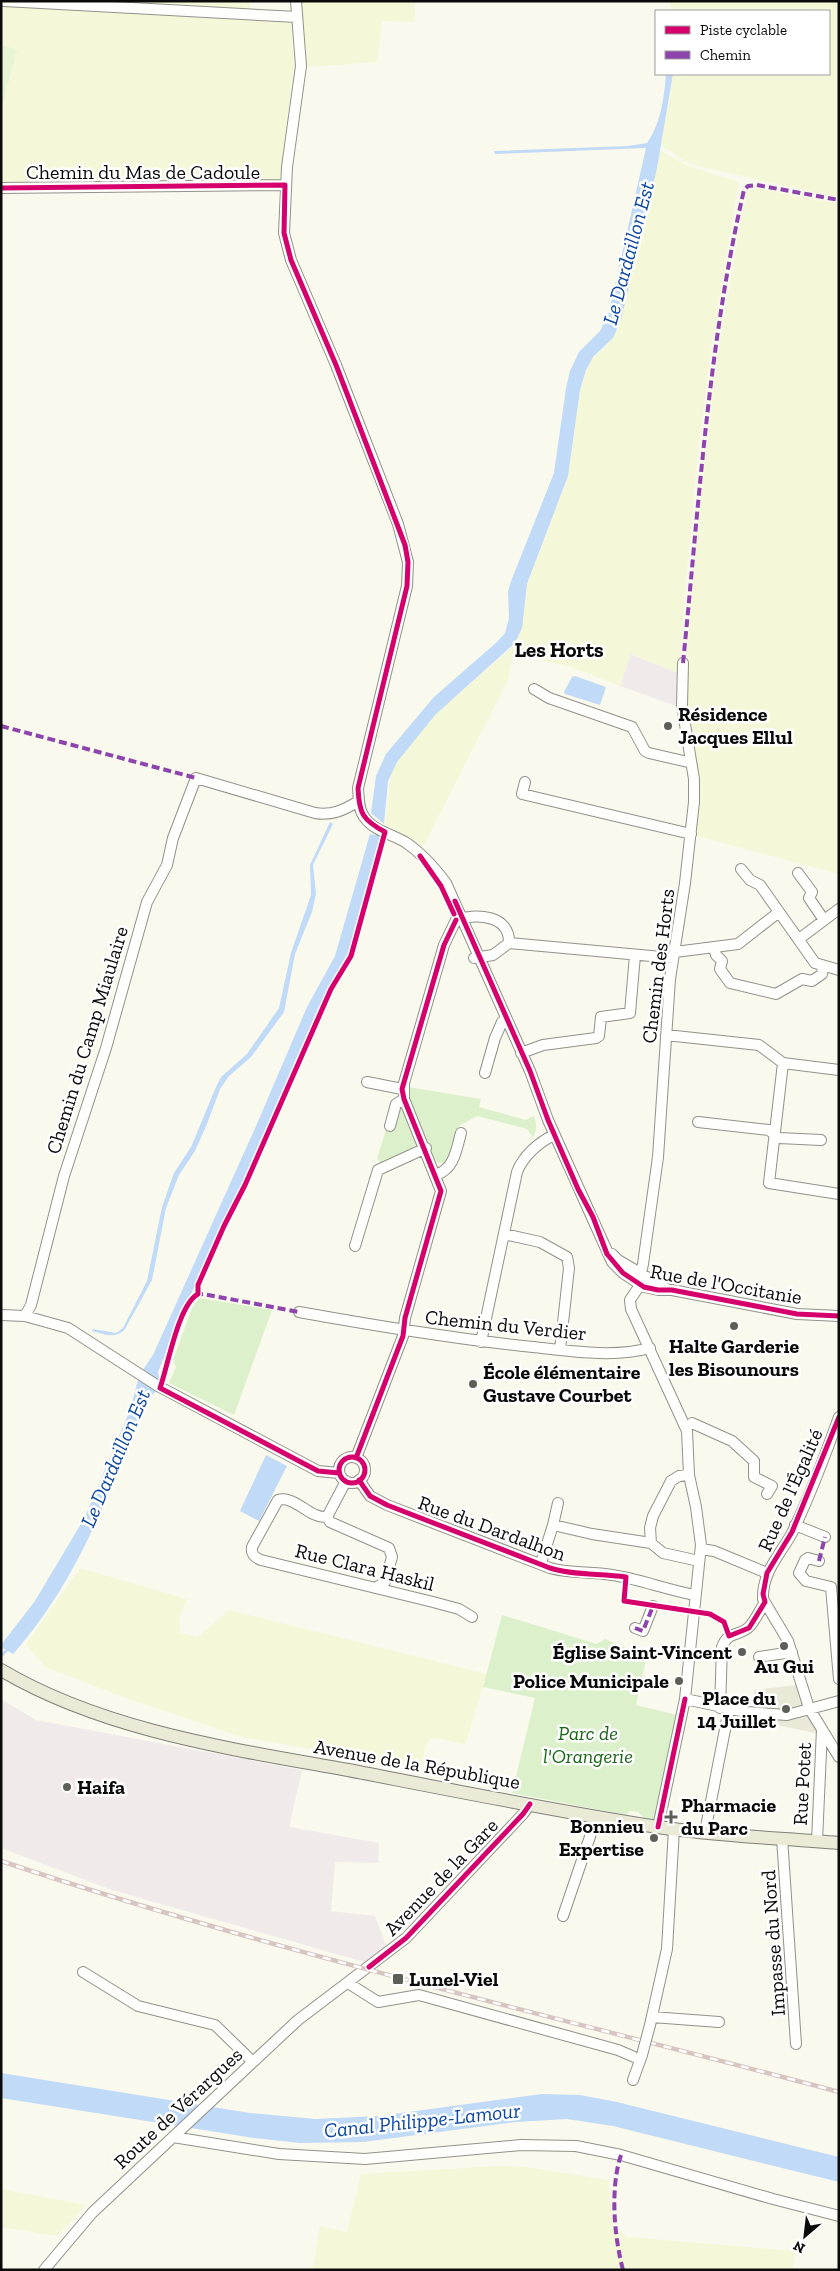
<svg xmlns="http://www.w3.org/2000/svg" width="840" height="2271" viewBox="0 0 840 2271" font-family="'Zilla Slab',serif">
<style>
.industrial{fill:#f1eaeb}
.farmland{fill:#f5f8d8}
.green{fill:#dcf1cb}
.pitch{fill:#e7f5d5}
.plaza{fill:#eae9d8}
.water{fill:#c0daf7}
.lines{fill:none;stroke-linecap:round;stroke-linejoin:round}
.stream{stroke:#c0daf7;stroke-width:2.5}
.minor-casing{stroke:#92928c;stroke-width:12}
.major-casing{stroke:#7f7f7a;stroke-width:14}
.minor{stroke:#fefefc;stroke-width:10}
.major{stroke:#ebead6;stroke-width:12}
.rail-casing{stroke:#d7c5c1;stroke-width:4.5}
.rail{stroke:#fff;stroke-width:2.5;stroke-dasharray:8;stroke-linecap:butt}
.minor-bridge-casing{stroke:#92928c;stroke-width:12;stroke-linecap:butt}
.minor-bridge{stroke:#fefefc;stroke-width:10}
.quiet{stroke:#8e44ad;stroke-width:4;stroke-dasharray:8 4;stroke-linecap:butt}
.cycleway-casing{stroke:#fff;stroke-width:8}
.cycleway{stroke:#d6006c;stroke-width:5}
.poi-dot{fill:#5e5e59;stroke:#fff;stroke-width:2}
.labels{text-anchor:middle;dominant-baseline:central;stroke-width:5;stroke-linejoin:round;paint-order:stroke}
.street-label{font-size:20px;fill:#0a0a0a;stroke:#fff}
.poi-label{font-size:20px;font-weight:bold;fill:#0a0a0a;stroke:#fff;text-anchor:start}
.park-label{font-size:20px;font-style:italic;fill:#1a6517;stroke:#fff}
.water-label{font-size:21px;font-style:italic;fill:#0c47a3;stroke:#fff}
.neighbourhood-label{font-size:21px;font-weight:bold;fill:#0a0a0a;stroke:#fff}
</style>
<rect width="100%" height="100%" fill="#f9f9ed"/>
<!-- industrial -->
<path class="industrial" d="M 630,654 L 678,673 L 676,698 L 679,707 L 620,686 Z
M 1,1699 L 36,1720 L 302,1770 L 289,1827 L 379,1843 L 378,1863 L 335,1862 L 331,1911 L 375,1916 L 386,1946 L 364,1962 L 112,1890 L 1,1848 Z"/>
<!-- farmland -->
<path class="farmland" d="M 28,1 L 250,1 L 249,12 Z
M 301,1 L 415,1 L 415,22 L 382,21 L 377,62 L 306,67 Z
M 670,1 L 839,1 L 839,198 L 698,166 L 684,161 L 660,144 L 669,102 L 673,74 L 829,74 L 829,11 L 672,11 Z
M 1,2 L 291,20 L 294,65 L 281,178 L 278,182 L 1,185 Z
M 660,150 L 688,166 L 739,182 L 710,356 L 696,473 L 678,673 L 631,654 L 620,686 L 568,666 L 513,654 L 508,680 L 424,845 L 421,845 L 385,824 L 391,772 L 397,762 L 436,714 L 509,650 L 520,634 L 525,591 L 568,477 L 581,384 L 591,360 L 609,343 L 619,327 Z
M 757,188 L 839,204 L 839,874 L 693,835 L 685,706 L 685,673 L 702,487 L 717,358 L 741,219 L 747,192 Z
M 80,1568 L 187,1599 L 179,1619 L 181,1633 L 198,1637 L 229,1610 L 487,1674 L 465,1745 L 438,1738 L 430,1739 L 425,1748 L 421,1768 L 241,1737 L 118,1695 L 45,1667 L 26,1644 Z
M 498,2166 L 526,2167 L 608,2180 L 613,2227 L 628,2237 L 795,2251 L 793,2270 L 312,2270 L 320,2226 L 347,2232 L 361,2174 Z
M 1,2189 L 86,2205 L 57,2236 L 1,2227 Z"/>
<!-- green -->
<path class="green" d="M 408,1087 L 481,1099 L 479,1107 L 526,1120 L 534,1116 C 537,1125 537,1129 533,1138 L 527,1129 L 477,1116 L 459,1126 L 450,1160 C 445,1163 440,1165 436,1161 C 427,1153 413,1105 407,1092 Z
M 401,1104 L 416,1144 L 412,1148 L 380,1163 L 377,1158 L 387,1127 Z
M 199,1298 L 272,1310 L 234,1415 L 169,1383 L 176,1367 L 173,1360 L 192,1308 Z
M 502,1615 L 597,1644 L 605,1639 L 639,1653 L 638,1657 L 646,1660 L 636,1705 L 677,1715 L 655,1821 L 644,1818 L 638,1812 L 630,1811 L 626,1815 L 512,1793 L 535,1698 L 483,1687 Z"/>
<!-- pitch -->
<path class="pitch" d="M 1,45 L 15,49 L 17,52 L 1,109 Z"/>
<!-- plaza -->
<path class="plaza" d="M 806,1684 L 813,1705 L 826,1726 L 819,1734 L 689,1706 L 691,1693 L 755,1709 L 754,1690 Z"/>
<!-- water -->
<path class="water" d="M 666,74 L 673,74 L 657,168 L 621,320 L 613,338 L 593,357 L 586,370 L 580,390 L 568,476 L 527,584 L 522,628 L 515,643 L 436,714 L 397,762 L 388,781 L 384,824 L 371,813 L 376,776 L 386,754 L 434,697 L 497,642 L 505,633 L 509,618 L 508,592 L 510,584 L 554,473 L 566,388 L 570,371 L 579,352 L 600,331 L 608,316 L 646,148 L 495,154 L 494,151 L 628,146 L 647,143 C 661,123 664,98 666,74 Z
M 575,676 L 606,687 L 600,705 L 565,694 L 564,692 L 572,677 Z
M 330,822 L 333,824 L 313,865 L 316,894 L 312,912 L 295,954 L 284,1012 L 251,1057 L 229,1076 L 220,1089 L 207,1124 L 195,1151 L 179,1175 L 166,1208 L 152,1280 L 125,1329 C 115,1340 104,1334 92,1331 L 93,1329 L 116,1333 L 123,1328 L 147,1281 L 162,1207 L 174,1173 L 191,1147 L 216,1087 L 221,1077 L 247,1054 L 279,1008 L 291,953 L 311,895 L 310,865 Z
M 370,834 L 380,836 L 380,844 L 349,955 L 318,1009 L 244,1184 L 225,1218 L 175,1330 L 158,1372 L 160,1382 L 142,1371 L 153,1355 L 256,1126 L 307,1007 L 335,956 Z
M 138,1380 L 156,1391 L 147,1400 C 109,1491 80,1579 13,1654 L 1,1647 L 1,1645 L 35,1601 L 85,1517 L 130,1410 Z
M 266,1455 L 287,1466 L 259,1521 L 240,1511 Z
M 1,2073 L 250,2113 L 315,2119 L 379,2116 L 542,2094 L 580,2095 L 617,2102 L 839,2157 L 839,2182 L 613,2126 L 567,2119 L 516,2122 L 363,2142 L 300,2143 L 254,2138 L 1,2098 Z"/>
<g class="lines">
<!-- stream -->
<path class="stream" d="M 1,1656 L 9,1648"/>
<defs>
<path id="minor" d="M 4,1 L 297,17
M 296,1 L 301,66 L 287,167 L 284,233 L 291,260 L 336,365 L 398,524 L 408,562 L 407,586 L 358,788 C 359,798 358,810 365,818 C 373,830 393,835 405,842 C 422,853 434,867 446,883 L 530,1071 L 548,1120 L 612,1262 L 623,1273 L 644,1287 L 658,1290 L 672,1290 L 797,1314 L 839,1316
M 1,188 L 285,185
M 534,689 L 549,698 L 632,727 L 645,751 L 649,753 L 688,762 L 691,761
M 525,782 L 522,794 L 691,834
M 741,869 L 750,880 L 760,885 L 815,963 L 839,970
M 798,873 L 812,892 L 809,898 L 824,920
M 799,939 L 839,909
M 509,943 L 673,958
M 714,947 L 716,955 L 722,961 L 720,969 L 730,983 L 776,994 L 802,979 L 812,981 L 822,974 L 823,967
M 675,952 L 738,944 L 779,912
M 666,1035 L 759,1045 L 783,1063 L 839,1070
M 521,1053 L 543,1045 L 596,1038 L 599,1036 L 601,1017 L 630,1013 L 635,955
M 783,1063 L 769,1183 L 839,1194
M 485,1073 L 495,1038 L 502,1022 L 507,1020
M 367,1082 L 402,1089
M 698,1122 L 769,1130 L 779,1138 L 821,1140
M 390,1126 L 396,1104 L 404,1099
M 436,1175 C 455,1168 456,1150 461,1133
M 504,1234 L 540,1242 L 567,1257 L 569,1268 L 560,1350
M 355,1246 L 378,1170 L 426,1148
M 612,1254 L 618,1260 L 667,1289
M 299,1312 C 377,1326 454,1339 533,1347 C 570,1351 614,1358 650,1348
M 1,1315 L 25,1316 L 68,1328 L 158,1386 L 318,1471 L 339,1473
M 25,1316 L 31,1305 L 64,1176 L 106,1048 L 147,902 L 167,865 L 173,838 L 196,778 L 315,813 C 332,816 344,810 359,801
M 481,1342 L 517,1172 C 523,1156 539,1142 554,1135
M 839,1417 C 825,1456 810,1496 792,1533 C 780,1555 762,1572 763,1599 L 788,1641 L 809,1708 L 839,1757
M 692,1423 L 732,1441 L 754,1461 L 754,1477 L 772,1486 L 767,1494
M339 1470a13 13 0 1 1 26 0a13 13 0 1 1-26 0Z
M 356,1458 L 403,1336 L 405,1318 L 441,1191 L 404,1099 L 404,1083 L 444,945 L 456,920 C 477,913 510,915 509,943 L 493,955 L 474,958
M 359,1480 L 370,1496 L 387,1505 L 550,1568 C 571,1574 591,1571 612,1575 C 640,1579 667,1590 695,1595
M 327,1517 C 310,1519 295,1495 278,1500 L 252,1547 C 251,1554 254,1557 261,1560 L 433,1602 L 459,1609 L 472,1617
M 327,1517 L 330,1522 L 389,1548 L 392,1557 L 385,1582 L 377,1587
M 327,1517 L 346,1481
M 553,1525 L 558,1503
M 795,1525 L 825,1537
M 651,1543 L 650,1528 L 653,1516 L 671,1481 L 679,1476 L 689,1475
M 651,1543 L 663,1553 L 699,1561
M 701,1549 L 714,1551 L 767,1573
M 819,1561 L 808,1558 L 805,1560 L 799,1573 L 806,1581 L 831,1587 L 839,1679
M 541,1563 L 553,1525 L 592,1534 L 651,1543
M 635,1628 L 643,1631 L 653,1606
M 759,1657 L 792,1652
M 685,1699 L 746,1712 L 787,1715 L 839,1701
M 720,1708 L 722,1647 C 728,1630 740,1637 750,1626 C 756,1619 760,1610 765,1602
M 658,1827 L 685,1699 L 701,1545 L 696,1507 L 689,1475 L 687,1431 L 631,1309 L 630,1300 L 638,1288 L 643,1264 L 658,1157 L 670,979 L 685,883 L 694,802 L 694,779 L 682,706 L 683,663
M 705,1832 L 729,1709
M 782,1838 L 796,2044
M 817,1841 L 822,1729
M 563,1916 L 597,1816
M 83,1972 L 138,2006 L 215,2025 L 253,2062
M 348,1983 L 378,2002 L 419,1995 L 618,2050 L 639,2059
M 652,2017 L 719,2022
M 650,2025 L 667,1949 L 674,1829
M 633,2080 L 642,2055
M 173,2137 L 279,2154 L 365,2159 L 521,2145 L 576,2146 L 621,2155 L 773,2199 L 839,2216
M 44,2270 L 92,2213 L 253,2062 L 298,2020 L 406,1938 L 523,1814 L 530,1804"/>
<path id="major" d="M 1,1670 C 104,1731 232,1749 348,1770 C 451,1790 554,1811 658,1827 C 718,1836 779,1838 839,1843"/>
</defs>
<!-- minor casing -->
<use href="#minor" class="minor-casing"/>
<!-- major casing -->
<use href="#major" class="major-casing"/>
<!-- minor -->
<use href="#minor" class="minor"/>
<!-- major -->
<use href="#major" class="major"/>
<defs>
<path id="rail" d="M 1,1861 C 276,1953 559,2017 839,2092"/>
</defs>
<!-- rail casing -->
<use href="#rail" class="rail-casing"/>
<!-- rail -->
<use href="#rail" class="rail"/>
<defs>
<path id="minor-bridge" d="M 642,2055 L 650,2025"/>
</defs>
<!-- minor-bridge casing -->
<use href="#minor-bridge" class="minor-bridge-casing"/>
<!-- minor-bridge -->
<use href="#minor-bridge" class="minor-bridge"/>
<!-- quiet -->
<path class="quiet" d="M 683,663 C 699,505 708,346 744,190 L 748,186 L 757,185 L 839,200
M 1,726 L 196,778
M 195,1295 L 203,1294 L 299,1312
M 819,1561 L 825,1537
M 635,1628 L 643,1631 L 653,1606
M 621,2155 C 610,2188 614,2236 623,2270"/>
<defs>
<path id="cycleway" d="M 1,188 L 285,185 L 284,233 L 291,260 L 336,365 L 405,545 L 408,562 L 407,586 L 358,788 C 359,814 363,820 385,832 L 351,956 L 331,989 L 245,1185 L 224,1226 L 198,1285 L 198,1294 C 178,1305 168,1366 160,1388 L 318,1471 L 339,1473
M 420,856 L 441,886 L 454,914
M 455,901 L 530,1071 L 548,1120 L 578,1189 L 593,1217 L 607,1254 L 623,1273 L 644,1287 L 658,1290 L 672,1290 L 797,1314 L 839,1316
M339 1470a13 13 0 1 1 26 0a13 13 0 1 1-26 0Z
M 356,1458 L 403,1336 L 405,1318 L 441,1191 L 404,1099 L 402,1089 L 444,945 L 456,920
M 359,1480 L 370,1496 L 387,1505 L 550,1568 C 575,1576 601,1573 626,1577 L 624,1601 L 710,1614 L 724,1622 L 729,1636 L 749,1628 L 765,1602 L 763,1594 L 767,1573 L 792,1532 L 839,1417
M 658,1827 L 685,1699
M 369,1967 L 406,1938 L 523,1814 L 530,1804"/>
</defs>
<!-- cycleway casing -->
<use href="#cycleway" class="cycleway-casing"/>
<!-- cycleway -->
<use href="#cycleway" class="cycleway"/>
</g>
<!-- markers -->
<g class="poi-dot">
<circle cx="668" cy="726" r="5"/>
<circle cx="734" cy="1326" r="5"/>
<circle cx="473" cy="1384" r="5"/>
<circle cx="784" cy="1646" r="5"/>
<circle cx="742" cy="1652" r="5"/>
<circle cx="679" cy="1681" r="5"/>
<circle cx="786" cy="1709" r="5"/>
<circle cx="67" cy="1787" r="5"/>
<path d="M668.5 1809.5h5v5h5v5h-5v5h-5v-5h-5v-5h5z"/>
<circle cx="654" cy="1838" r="5"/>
<rect x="392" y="1973" width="12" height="12" rx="2.5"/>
</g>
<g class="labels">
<!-- street labels -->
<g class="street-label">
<text x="143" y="172">Chemin du Mas de Cadoule</text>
<text transform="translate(658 966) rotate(-83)">Chemin des Horts</text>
<text transform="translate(87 1040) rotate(-73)">Chemin du Camp Miaulaire</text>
<text transform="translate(726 1284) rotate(10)">Rue de l'Occitanie</text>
<text transform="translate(506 1325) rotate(6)">Chemin du Verdier</text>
<text transform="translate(790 1490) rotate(-66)">Rue de l'Égalité</text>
<text transform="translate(492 1528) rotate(20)">Rue du Dardalhon</text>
<text transform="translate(365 1567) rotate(14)">Rue Clara Haskil</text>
<text transform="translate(417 1764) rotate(10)">Avenue de la République</text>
<text transform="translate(802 1784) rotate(-87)">Rue Potet</text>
<text transform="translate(441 1877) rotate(-46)">Avenue de la Gare</text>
<text transform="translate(773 1943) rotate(-94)">Impasse du Nord</text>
<text transform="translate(178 2108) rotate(-43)">Route de Vérargues</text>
</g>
<!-- poi labels -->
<g class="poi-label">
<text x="678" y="714">Résidence<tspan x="678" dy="23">Jacques Ellul</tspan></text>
<text x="734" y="1346" text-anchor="middle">Halte Garderie<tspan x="734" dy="23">les Bisounours</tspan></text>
<text x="483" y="1372">École élémentaire<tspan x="483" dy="23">Gustave Courbet</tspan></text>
<text x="732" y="1652" text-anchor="end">Église Saint-Vincent</text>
<text x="784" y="1666" text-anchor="middle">Au Gui</text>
<text x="669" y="1681" text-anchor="end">Police Municipale</text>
<text x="776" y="1698" text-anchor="end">Place du<tspan x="776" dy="23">14 Juillet</tspan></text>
<text x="77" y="1787">Haifa</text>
<text x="681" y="1805">Pharmacie<tspan x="681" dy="23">du Parc</tspan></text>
<text x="644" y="1826" text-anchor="end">Bonnieu<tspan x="644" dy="23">Expertise</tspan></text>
<text x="409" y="1979">Lunel-Viel</text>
</g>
<!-- park labels -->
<g class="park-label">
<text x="588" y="1733">Parc de<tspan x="588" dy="23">l'Orangerie</tspan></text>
</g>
<!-- water labels -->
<g class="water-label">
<text transform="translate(628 253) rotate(-75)">Le Dardaillon Est</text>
<text transform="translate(115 1458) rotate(-67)">Le Dardaillon Est</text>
<text transform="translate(422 2120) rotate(-6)">Canal Philippe-Lamour</text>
</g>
<!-- neighbourhood labels -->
<g class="neighbourhood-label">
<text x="559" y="649">Les Horts</text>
</g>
</g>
<!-- border -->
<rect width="840" height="2271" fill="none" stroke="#0a0a0a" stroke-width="5"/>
<!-- legend -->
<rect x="655" y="10" width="175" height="65" fill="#ffffff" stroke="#9d9d9d"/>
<rect x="665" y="26" width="25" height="8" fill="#d6006c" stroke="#9d9d9d"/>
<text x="700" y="35" font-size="15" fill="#0a0a0a">Piste cyclable</text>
<rect x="665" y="51" width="25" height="8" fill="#8e44ad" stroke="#9d9d9d"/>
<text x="700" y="60" font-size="15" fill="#0a0a0a">Chemin</text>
<!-- north arrow -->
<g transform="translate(805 2236) rotate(208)" stroke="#ffffff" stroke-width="4" paint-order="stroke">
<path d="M0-4L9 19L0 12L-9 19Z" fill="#0a0a0a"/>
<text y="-8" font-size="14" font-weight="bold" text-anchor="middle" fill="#0a0a0a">N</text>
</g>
</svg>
